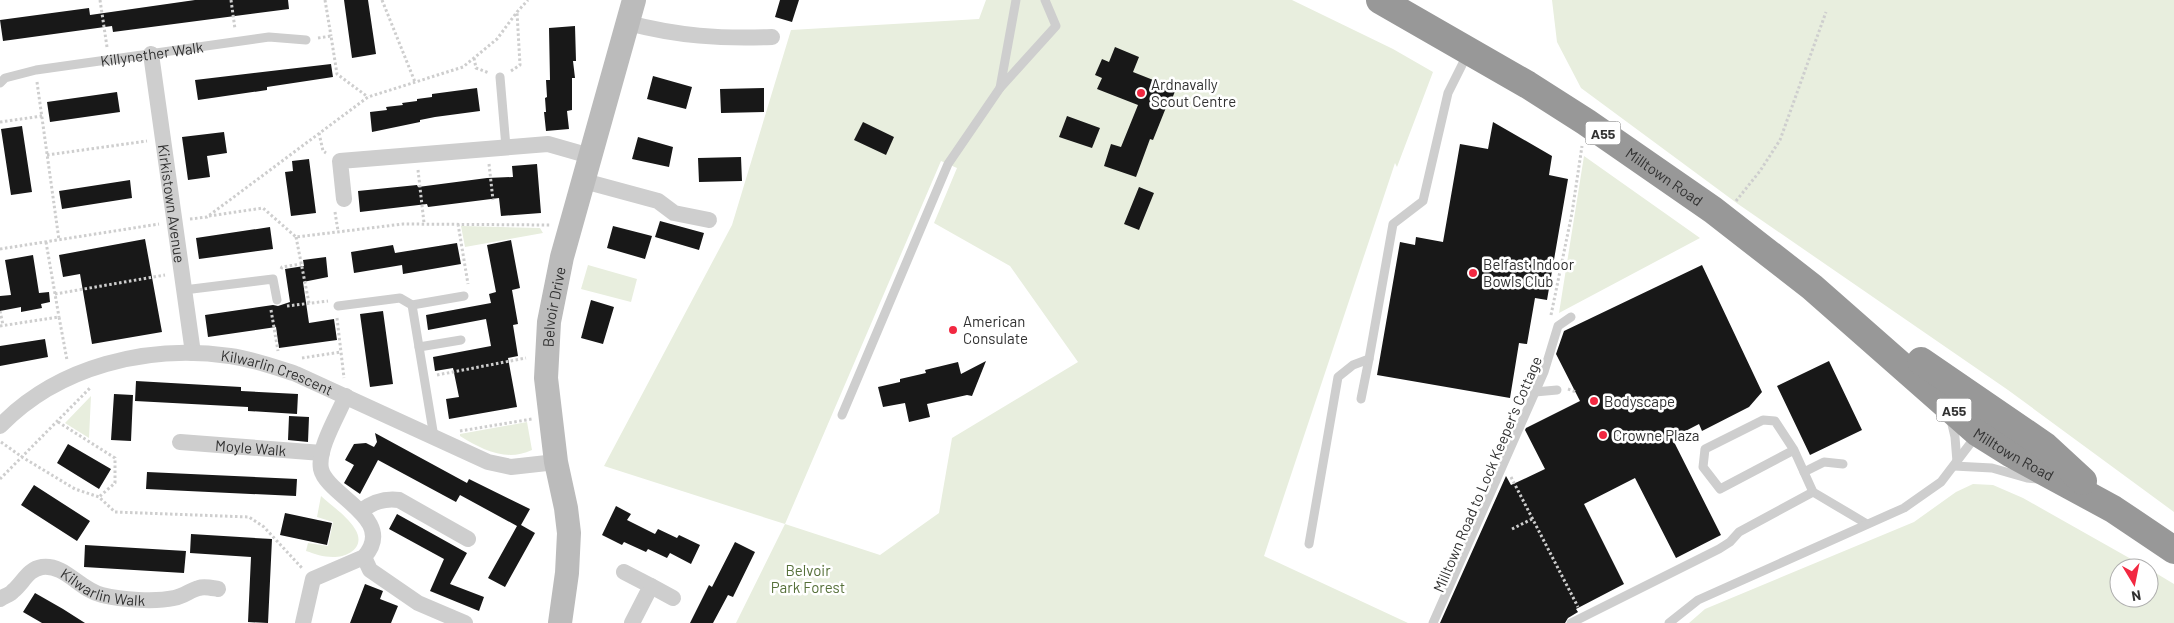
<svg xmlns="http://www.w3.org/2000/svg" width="2174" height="623" viewBox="0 0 2174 623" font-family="Barlow,sans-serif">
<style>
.green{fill:#e8eede;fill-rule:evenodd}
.building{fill:#181818}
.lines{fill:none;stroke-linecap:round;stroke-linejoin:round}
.path{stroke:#cecece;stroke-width:3;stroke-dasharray:2.5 2.5;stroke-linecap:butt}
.lane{stroke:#cecece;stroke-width:9}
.street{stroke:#cecece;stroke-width:16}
.secondary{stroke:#bbb;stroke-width:24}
.highway{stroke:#989898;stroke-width:28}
.poi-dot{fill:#f22841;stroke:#fff;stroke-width:2}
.labels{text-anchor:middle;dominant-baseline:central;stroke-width:5;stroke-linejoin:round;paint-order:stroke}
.shield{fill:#fff;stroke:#6f6f6f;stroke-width:1}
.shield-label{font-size:14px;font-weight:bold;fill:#313131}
.street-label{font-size:15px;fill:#313131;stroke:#fff}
.poi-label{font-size:15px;fill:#313131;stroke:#fff;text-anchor:start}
.park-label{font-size:15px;fill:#56703a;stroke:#fff}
</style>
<rect width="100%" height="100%" fill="#fff"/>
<!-- green -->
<path class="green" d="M 986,0 L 1292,0 L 1393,49 L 1433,72 L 1397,167 L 1395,163 L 1264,556 L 1408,623 L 736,623 L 785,524 L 604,466 L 732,225 L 791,30 L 979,19 ZM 941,161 L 957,168 L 934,223 L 1010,266 L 1078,362 L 952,438 L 939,513 L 880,555 L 785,524 Z
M 1552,0 L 2174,0 L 2174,512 L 2008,390 L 1738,204 L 1581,88 L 1557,42 Z
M 1584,156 L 1700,238 L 1559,313 Z
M 461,226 L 540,228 L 543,233 L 465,247 Z
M 588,265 L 637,279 L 631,302 L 581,289 Z
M 91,396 L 89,438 L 65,423 Z
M 527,422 L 532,450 C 506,462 483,450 460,436 L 460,434 Z
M 1973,484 L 1993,485 L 2023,498 L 2147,568 L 2119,568 L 2119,598 L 2149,598 L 2149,569 L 2174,584 L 2174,623 L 1689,623 L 1705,609 L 1914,522 L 1956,492 Z
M 321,496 C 332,506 347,516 355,529 C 366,546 349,557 333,557 C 323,557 315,554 306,551 L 308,543 L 328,546 L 333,522 L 317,517 Z"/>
<!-- building -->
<path class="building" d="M 195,0 L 288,0 L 289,9 L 113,32 L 112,26 L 3,41 L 0,20 L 89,8 L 90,15 Z
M 344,0 L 368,0 L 376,54 L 352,58 Z
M 780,0 L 799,0 L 792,22 L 775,17 Z
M 575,26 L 576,61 L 573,61 L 575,78 L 572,78 L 572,110 L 567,111 L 569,129 L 546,131 L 544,112 L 546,112 L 545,98 L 547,97 L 546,80 L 550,80 L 549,28 Z
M 1115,47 L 1139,57 L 1133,72 L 1176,89 L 1169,106 L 1167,105 L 1153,140 L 1150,139 L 1136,177 L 1104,166 L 1111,144 L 1121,147 L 1138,105 L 1097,89 L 1102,78 L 1095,75 L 1102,59 L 1109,62 Z
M 331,64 L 333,77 L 267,87 L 267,90 L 198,100 L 195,80 Z
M 653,76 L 692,87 L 686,109 L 647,99 Z
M 477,88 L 480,111 L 435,117 L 420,120 L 420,122 L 372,132 L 370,112 L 387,110 L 386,107 L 403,105 L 402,103 L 417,101 L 417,99 L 432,97 L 432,94 Z
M 764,88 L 764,112 L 721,113 L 720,89 Z
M 117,92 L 120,112 L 50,122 L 47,102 Z
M 1067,116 L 1100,128 L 1092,148 L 1059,137 Z
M 863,122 L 894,137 L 886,155 L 854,140 Z
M 1493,122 L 1552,156 L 1549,175 L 1568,179 L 1547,300 L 1535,298 L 1527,344 L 1519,343 L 1510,398 L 1377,375 L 1400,242 L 1415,245 L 1416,237 L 1443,242 L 1460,144 L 1488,149 Z
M 22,126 L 32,192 L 11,195 L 1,129 Z
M 224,132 L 227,153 L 207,156 L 210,177 L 188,180 L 182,137 Z
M 638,137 L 673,147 L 669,167 L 632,159 Z
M 741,157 L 742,181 L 699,182 L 698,158 Z
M 309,159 L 316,213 L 291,216 L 285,172 L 293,171 L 292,161 Z
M 537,164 L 541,213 L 501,216 L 499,198 L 428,207 L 427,204 L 360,212 L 358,191 L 417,185 L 418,187 L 487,178 L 513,177 L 512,166 Z
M 130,180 L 132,198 L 62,209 L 59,191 Z
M 1139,187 L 1154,193 L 1139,230 L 1124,224 Z
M 660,221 L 704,233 L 699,250 L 655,237 Z
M 613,226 L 652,236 L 645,259 L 607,248 Z
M 270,227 L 273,249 L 199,259 L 196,238 Z
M 145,239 L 162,332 L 92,344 L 80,274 L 63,277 L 59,255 Z
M 511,240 L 520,288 L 512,290 L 518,324 L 513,325 L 518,356 L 508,358 L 517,407 L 449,419 L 446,399 L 459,397 L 453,368 L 435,371 L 433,357 L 491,346 L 486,319 L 428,330 L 426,315 L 491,303 L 489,294 L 496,292 L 487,245 Z
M 457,243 L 461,264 L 403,274 L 402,265 L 354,273 L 351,252 L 393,245 L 395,253 Z
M 33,255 L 39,293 L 49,292 L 50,302 L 41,304 L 42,308 L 21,312 L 21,307 L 0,311 L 0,296 L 11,295 L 5,260 Z
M 326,257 L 328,277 L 303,282 L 309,323 L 334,319 L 337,340 L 279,348 L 276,327 L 208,337 L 205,315 L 273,305 L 278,306 L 290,302 L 285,269 L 304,266 L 303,260 Z
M 1702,265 L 1762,392 L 1749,407 L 1702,431 L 1699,424 L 1672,438 L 1721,535 L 1676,558 L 1635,478 L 1584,504 L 1624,584 L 1576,609 L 1578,612 L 1568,618 L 1565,623 L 1440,623 L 1506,476 L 1511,485 L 1545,469 L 1525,430 L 1526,428 L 1580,401 L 1556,354 L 1564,331 Z
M 591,300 L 614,307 L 603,344 L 581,338 Z
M 383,311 L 393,384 L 370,387 L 360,314 Z
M 45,339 L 48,357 L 0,366 L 0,346 Z
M 986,361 L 972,396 L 967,395 L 927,404 L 930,417 L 909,422 L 905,403 L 883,407 L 878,387 L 900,382 L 900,379 L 926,373 L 925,370 L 958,362 L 961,374 Z
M 1829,361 L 1862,430 L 1810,455 L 1777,386 Z
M 136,381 L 241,387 L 241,391 L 298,394 L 297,414 L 248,411 L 248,407 L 135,401 Z
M 114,394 L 133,395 L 131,441 L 111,440 Z
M 289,416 L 309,417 L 308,442 L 288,440 Z
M 375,433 L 467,483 L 469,479 L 530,509 L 521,525 L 535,533 L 505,587 L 488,578 L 517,526 L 460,495 L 456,502 L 378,460 L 360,494 L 344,483 L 354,465 L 345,460 L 354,444 L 366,443 L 374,447 L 377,442 Z
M 68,444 L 111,469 L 99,489 L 57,463 Z
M 147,472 L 297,479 L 296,496 L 146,489 Z
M 34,485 L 90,521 L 77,541 L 21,505 Z
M 616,506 L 631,514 L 627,520 L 655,534 L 658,529 L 677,538 L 679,535 L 700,545 L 691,564 L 670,553 L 667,558 L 648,549 L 646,552 L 624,542 L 622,545 L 602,535 Z
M 285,513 L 332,523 L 327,545 L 280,535 Z
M 397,514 L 467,553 L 450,584 L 484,597 L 479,611 L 430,591 L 444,559 L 389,529 Z
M 191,534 L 272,539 L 268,623 L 248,622 L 251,557 L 190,553 Z
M 735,542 L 755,552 L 733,597 L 728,595 L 713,623 L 690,623 L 709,585 L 712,587 Z
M 85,545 L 186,551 L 184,573 L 84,567 Z
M 365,584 L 383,591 L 380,599 L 398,606 L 391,623 L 350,623 Z
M 35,593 L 63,609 L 85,623 L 42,623 L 23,612 Z"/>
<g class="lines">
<!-- path -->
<path class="path" d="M 100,0 L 107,47
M 231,0 L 235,29
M 325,0 L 331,36
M 382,0 L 415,82
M 318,38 L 331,36 L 337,74 L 368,97
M 474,58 L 476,68 L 489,73
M 511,71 L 520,65 L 517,12
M 37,82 L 59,240
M 0,122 L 42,116
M 319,133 L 323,151 L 326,153
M 47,155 L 147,141
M 489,164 L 493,200
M 418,170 L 424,223
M 1736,201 L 1760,171 L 1780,140 L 1826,12
M 335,212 L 338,231
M 209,216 L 263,208 L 296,237 L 403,224 L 550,225
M 190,219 L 207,217 L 368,97 L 463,67 L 497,39 L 517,12 L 528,0
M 458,224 L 468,284
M 296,237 L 309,303
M 46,242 L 59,317
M 0,249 L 159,224
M 281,269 L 282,267 L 301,264
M 55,294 L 165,275
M 287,306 L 328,301
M 271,310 L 278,351
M 0,311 L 3,325
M 1551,315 L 1572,213 L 1582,146
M 337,318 L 344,378
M 0,326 L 59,317 L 67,360
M 302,358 L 341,352
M 437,375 L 526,358
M 1568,389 L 1576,392
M 58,422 L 115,458 L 115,483 L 99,497
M 460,431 L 532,419
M 1686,431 L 1697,442
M 1,442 L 22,457 L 75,489 L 99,497 L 115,512 L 249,517 L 264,527 L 302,568
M 1511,477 L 1578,607
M 0,479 L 90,388
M 1512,529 L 1532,519"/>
<!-- lane -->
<g class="lane">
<path d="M 1016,0 L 1000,88 L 1056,26 L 1045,0"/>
<path d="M 500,77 L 506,147"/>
<path id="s1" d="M 0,83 L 5,78 L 36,70 L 269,37 L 306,40"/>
<path d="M 184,290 L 273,279 L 277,300"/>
<path d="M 412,305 L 464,296"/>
<path d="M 338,306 L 400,298 L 412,305 L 434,437"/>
<path d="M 419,347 L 461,340"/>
<path d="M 1535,392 L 1557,390"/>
<path d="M 1361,399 L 1369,359"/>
<path d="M 842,415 L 948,164 L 1000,88"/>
<path d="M 1951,420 L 1955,437 L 1957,462"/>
<path d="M 1794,450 L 1720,489 L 1703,467 L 1705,449 L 1763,420 L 1775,421 L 1794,450 L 1813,492 L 1867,524"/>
<path d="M 1954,466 L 1992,468 L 2027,478 L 2038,479"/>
<path d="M 1804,472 L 1824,462 L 1843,464"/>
<path d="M 1309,544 L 1338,377 L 1353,365 L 1369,359 L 1393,224 L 1423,201 L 1448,93 L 1468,53"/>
<path d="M 1433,623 L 1544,372 L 1558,326 L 1571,317"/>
<path d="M 1571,623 L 1719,549 L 1730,542 L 1739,532 L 1813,492"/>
<path d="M 1669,623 L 1698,600 L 1904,508 L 1941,482 L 1976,436"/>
</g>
<!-- street -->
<g class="street">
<path d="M 628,23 C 678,36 720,39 772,37"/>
<path id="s2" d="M 151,54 L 193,353"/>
<path d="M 584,181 L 658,201 L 674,213 L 709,220"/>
<path d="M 344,199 L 340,161 L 548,144 L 590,156"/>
<path id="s3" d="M 0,426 C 58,366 148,344 230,356 C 253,359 274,367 296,374 L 488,462 L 511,467 L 556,462"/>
<path id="s4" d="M 180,442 L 322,453"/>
<path d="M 361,511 C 373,502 384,498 399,500 L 468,539"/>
<path d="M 364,557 L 370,570 L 418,603 L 465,623"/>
<path d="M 624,572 L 651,586 L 632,623"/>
<path d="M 651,586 L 673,598"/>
<path id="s5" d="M 0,599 C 4,596 10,595 13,591 C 23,583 28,569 42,567 C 65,564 80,590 102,595 C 122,600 155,602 174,598 C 185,596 190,590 199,588 C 204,586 212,588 218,589"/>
<path d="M 303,623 L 313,579 L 364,557 C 398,519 327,496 321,469 C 317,449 338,415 346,396"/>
</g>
<!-- secondary -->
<path class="secondary" id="s6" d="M 560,623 L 567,573 L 569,533 L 566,508 L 556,462 L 546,378 L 549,322 L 562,257 L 634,0"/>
<!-- highway -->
<g class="highway">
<path id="s7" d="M 1380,0 L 1528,85 L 1586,122 L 1713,210 L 1812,287 L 1978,433 L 2010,453 L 2113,509 L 2174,550"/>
<path d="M 1921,361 L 2045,446 L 2083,481"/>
</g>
</g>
<!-- markers -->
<g class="poi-dot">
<circle cx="1141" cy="93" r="5"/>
<circle cx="1473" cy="273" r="5"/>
<circle cx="953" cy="330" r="5"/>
<circle cx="1594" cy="401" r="5"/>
<circle cx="1603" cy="435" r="5"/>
</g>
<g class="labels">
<!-- shield labels -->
<g class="shield">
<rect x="1585.5" y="121.5" width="35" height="23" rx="4"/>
<rect x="1936.5" y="398.5" width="35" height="23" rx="4"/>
</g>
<g class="shield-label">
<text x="1603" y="133">A55</text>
<text x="1954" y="410">A55</text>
</g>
<!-- street labels -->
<g class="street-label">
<text stroke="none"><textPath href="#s1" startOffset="156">Killynether Walk</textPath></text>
<text stroke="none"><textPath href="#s7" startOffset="335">Milltown Road</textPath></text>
<text stroke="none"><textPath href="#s2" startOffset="151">Kirkistown Avenue</textPath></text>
<text stroke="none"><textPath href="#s6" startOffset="319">Belvoir Drive</textPath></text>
<text stroke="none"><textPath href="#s3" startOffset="299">Kilwarlin Crescent</textPath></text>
<text stroke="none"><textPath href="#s4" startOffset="71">Moyle Walk</textPath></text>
<text stroke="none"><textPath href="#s7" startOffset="782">Milltown Road</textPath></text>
<text transform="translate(1487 474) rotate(-67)">Milltown Road to Lock Keeper's Cottage</text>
<text stroke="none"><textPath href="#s5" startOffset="120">Kilwarlin Walk</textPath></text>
</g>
<!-- poi labels -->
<g class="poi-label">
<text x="1151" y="84">Ardnavally<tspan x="1151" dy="17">Scout Centre</tspan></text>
<text x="1483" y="264">Belfast Indoor<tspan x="1483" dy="17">Bowls Club</tspan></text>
<text x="963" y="321">American<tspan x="963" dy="17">Consulate</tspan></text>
<text x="1604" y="401">Bodyscape</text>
<text x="1613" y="435">Crowne Plaza</text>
</g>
<!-- park labels -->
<g class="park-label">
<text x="808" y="570">Belvoir<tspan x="808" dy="17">Park Forest</tspan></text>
</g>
</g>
<!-- north arrow -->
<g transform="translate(2134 583) rotate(170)"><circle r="24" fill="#ffffff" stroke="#adadad"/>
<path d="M0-4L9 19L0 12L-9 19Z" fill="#f22841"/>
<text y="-8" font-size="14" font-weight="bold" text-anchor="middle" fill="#313131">N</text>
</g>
</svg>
